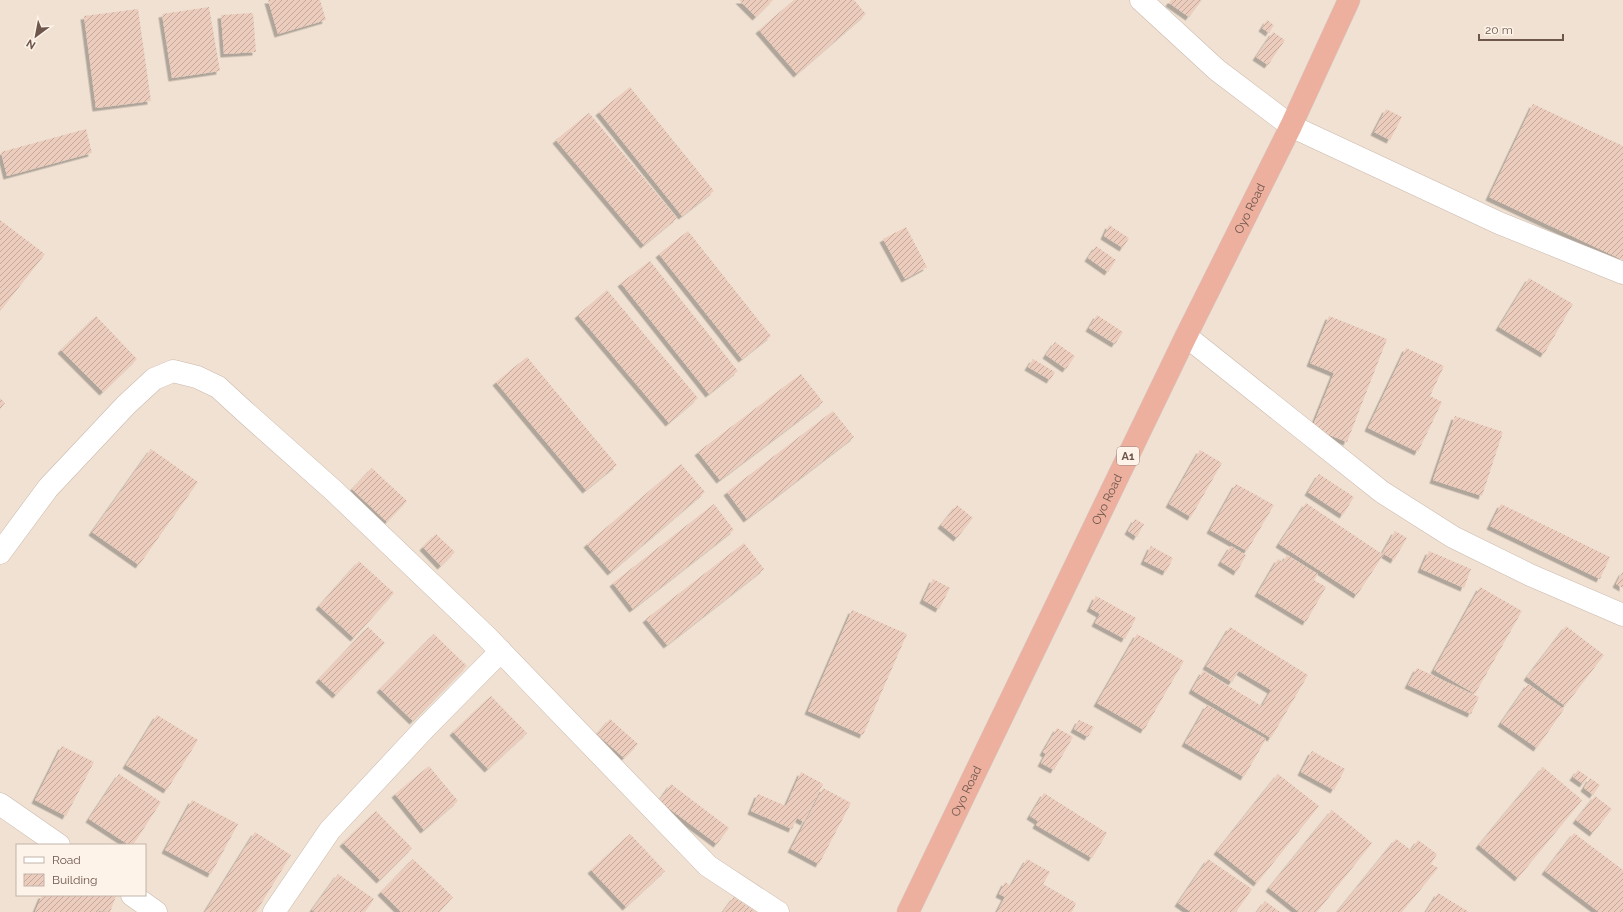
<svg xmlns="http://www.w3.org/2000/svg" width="1623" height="912" viewBox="0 0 1623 912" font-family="Raleway,sans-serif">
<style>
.residential{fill:#f0e1d2;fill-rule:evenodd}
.building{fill:url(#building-hatch);filter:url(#shadow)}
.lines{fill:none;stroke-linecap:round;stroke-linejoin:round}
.street-casing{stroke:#cbb9ad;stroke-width:23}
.highway-casing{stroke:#d6d0cd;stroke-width:23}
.street{stroke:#fff;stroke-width:22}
.highway{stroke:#edb09f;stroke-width:22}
.labels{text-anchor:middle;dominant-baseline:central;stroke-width:3;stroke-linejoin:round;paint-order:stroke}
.shield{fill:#fdf3e8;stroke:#99857b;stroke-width:1}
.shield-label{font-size:11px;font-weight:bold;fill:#6e564c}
.street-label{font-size:12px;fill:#6e564c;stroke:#fdf3e8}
</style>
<defs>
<pattern id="building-hatch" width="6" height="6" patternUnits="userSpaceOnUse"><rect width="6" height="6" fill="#eccdbd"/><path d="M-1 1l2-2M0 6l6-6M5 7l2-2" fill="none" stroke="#c3a99c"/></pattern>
<filter id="shadow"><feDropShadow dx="-3.5" dy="3.5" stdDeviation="0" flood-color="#0004"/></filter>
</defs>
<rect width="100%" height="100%" fill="#f9efe2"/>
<!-- residential -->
<path class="residential" d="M 0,0 L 1623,0 L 1623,912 L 0,912 ZM 17,845 L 145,845 L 145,895 L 17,895 Z"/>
<!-- building -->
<path class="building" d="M 268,0 L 320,0 L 326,20 L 278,34 Z
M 739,0 L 773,0 L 756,17 Z
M 794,0 L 854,0 L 866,14 L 797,74 L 759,30 Z
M 1171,0 L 1202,0 L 1189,17 L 1169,3 Z
M 209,7 L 220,71 L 172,78 L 162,14 Z
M 138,9 L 151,101 L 96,108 L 84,16 Z
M 253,13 L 256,52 L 224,54 L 221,15 Z
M 1267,20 L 1274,25 L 1269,33 L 1262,28 Z
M 1273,32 L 1285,40 L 1268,65 L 1256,57 Z
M 630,87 L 714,191 L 682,216 L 599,112 Z
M 1533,104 L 1623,146 L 1623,260 L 1489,197 Z
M 1386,109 L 1402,117 L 1390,140 L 1374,132 Z
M 589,113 L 677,218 L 644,245 L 556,140 Z
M 86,129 L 92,153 L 7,176 L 1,152 Z
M 0,220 L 45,254 L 1,310 L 0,309 Z
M 1109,225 L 1129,238 L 1123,248 L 1104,236 Z
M 906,227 L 927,267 L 905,279 L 883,239 Z
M 688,231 L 771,336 L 742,359 L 659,254 Z
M 1096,246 L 1116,260 L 1108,272 L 1088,258 Z
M 650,261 L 738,371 L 709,394 L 621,283 Z
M 1529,278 L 1573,304 L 1544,354 L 1499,327 Z
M 607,290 L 698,398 L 669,423 L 578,315 Z
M 1097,315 L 1123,332 L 1115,344 L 1089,328 Z
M 96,316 L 137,359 L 103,392 L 61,350 Z
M 1329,316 L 1387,339 L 1347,442 L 1312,428 L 1334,373 L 1310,363 Z
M 1055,342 L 1075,356 L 1066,369 L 1046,355 Z
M 1406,348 L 1444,366 L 1430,396 L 1442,402 L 1418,452 L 1368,428 Z
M 527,357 L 617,465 L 586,490 L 496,382 Z
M 1033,359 L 1055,372 L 1050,380 L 1028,367 Z
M 801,374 L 823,402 L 720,480 L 698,452 Z
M 0,398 L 5,403 L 0,409 Z
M 833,411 L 854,437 L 747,519 L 727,492 Z
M 1455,416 L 1503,432 L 1482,496 L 1433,480 Z
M 151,449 L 198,482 L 139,565 L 92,532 Z
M 1200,450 L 1222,463 L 1191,517 L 1169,504 Z
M 681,464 L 705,492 L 611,572 L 587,544 Z
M 372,468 L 407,501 L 387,522 L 352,489 Z
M 1319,474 L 1354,497 L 1343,515 L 1308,492 Z
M 1236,484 L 1274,505 L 1247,551 L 1210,530 Z
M 1306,503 L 1382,554 L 1395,531 L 1407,538 L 1394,560 L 1384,554 L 1357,595 L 1279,544 Z
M 714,504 L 734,530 L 633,609 L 613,583 Z
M 1501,504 L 1610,557 L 1600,579 L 1490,526 Z
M 957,505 L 973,518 L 957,538 L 941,525 Z
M 1135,519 L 1144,524 L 1137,537 L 1128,531 Z
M 436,534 L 455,552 L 441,566 L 423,547 Z
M 744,543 L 764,569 L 667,645 L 646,619 Z
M 1151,546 L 1173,558 L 1166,572 L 1144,561 Z
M 1231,546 L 1246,555 L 1237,572 L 1221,562 Z
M 1429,551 L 1471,569 L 1464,588 L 1421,569 Z
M 1287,555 L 1318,574 L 1314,580 L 1326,587 L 1306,622 L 1258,593 L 1278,559 L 1283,562 Z
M 359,561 L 394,593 L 354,638 L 319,606 Z
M 1623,571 L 1623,588 L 1616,584 Z
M 933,579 L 950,588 L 939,609 L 923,600 Z
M 1480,587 L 1522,611 L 1475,694 L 1434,670 Z
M 1096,596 L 1136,618 L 1125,639 L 1095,623 L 1100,614 L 1090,608 Z
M 852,610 L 907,634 L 863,735 L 808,711 Z
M 1566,626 L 1604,655 L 1565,706 L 1527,677 Z
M 368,627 L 385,643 L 336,695 L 319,679 Z
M 1230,627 L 1308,675 L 1271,738 L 1192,690 L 1203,671 L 1262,706 L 1271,690 L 1239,671 L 1232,682 L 1206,666 Z
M 434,634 L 467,666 L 413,721 L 380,689 Z
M 1137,634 L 1184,661 L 1144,730 L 1097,703 Z
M 1417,668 L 1479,697 L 1471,714 L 1408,685 Z
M 1528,684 L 1564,709 L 1537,748 L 1501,723 Z
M 491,696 L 527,733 L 488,769 L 453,732 Z
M 1207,705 L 1266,739 L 1244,777 L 1185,743 Z
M 157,715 L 198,740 L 167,790 L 126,765 Z
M 610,719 L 638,744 L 624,758 L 597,734 Z
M 1079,720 L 1094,727 L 1088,737 L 1074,729 Z
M 1057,728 L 1073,737 L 1054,770 L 1041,763 L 1046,754 L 1043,752 Z
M 62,746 L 94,762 L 66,816 L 35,800 Z
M 1312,751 L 1345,769 L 1334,790 L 1301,772 Z
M 429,766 L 458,801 L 424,830 L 395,794 Z
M 1543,767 L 1582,800 L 1518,878 L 1479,845 Z
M 1578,770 L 1588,777 L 1583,784 L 1573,777 Z
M 801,772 L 823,784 L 804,822 L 797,818 L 792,829 L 751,811 L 758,794 L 786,806 Z
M 119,774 L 161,802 L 133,845 L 129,845 L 89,819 Z
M 1278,774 L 1319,806 L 1257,883 L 1217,851 Z
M 1590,778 L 1600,785 L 1593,795 L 1584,788 Z
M 671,784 L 729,828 L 717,844 L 659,801 Z
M 823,788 L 851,803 L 819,864 L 791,849 Z
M 1044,793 L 1107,833 L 1092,858 L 1036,825 L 1038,821 L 1030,816 Z
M 1595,796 L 1612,809 L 1593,833 L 1576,820 Z
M 192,800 L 238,824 L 211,874 L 165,850 Z
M 1332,810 L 1372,843 L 1317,912 L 1299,912 L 1269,888 Z
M 376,811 L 412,848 L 380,880 L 343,843 Z
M 255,832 L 291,855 L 256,912 L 205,912 Z
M 1574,833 L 1623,870 L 1623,912 L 1599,912 L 1545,871 Z
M 630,834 L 665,871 L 626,907 L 591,870 Z
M 1396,839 L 1411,850 L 1418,840 L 1437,854 L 1431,864 L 1438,868 L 1402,912 L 1337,912 Z
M 413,859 L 453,897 L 439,912 L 401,912 L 381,892 Z
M 1027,859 L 1050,872 L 1043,884 L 1076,903 L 1072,912 L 997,912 L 1005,897 L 999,894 L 1005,882 L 1011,886 Z
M 1208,859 L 1252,889 L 1236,912 L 1191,912 L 1178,903 Z
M 338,874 L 374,899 L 365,912 L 315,912 L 312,910 Z
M 1438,893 L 1469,912 L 1426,912 Z
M 42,895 L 113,895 L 116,896 L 110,912 L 99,911 L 98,912 L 35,912 Z
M 734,897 L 756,912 L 723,912 Z
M 1265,901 L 1280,912 L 1257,912 Z"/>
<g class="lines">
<defs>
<path id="street" d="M 1141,0 L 1217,70 L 1291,126 L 1499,223 L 1623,273
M 1186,336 L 1382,492 L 1453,537 L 1530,575 L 1623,615
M 0,553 L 48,488 L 126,405 L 154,379 L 173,371 L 197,377 L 218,387 L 243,410 L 333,490 L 486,636 L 708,866 L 778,912
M 0,804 L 59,845
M 132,895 L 156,912
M 274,912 L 330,830 L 425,728 L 501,651"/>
<g id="highway">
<path id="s1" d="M 908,912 L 1186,336 L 1291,126 L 1349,0"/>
</g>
</defs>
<!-- street casing -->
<use href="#street" class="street-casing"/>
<!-- highway casing -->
<use href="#highway" class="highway-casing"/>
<!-- street -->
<use href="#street" class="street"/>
<!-- highway -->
<use href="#highway" class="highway"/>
</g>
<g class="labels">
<!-- shield labels -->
<rect class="shield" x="1117" y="447" width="22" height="18" rx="3"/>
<g class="shield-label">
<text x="1128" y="456">A1</text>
</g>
<!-- street labels -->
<g class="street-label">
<text stroke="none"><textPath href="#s1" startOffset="782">Oyo Road</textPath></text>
<text stroke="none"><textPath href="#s1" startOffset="458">Oyo Road</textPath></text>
<text stroke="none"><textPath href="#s1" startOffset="134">Oyo Road</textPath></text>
</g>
</g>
<!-- legend -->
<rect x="16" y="844" width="130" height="52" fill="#fdf3e8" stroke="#c4b4aa"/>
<rect x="24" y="857" width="20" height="6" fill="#ffffff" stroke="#c4b4aa"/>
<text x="52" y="864" font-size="12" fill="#6e564c">Road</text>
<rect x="24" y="874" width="20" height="12" fill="url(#building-hatch)" stroke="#c4b4aa"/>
<text x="52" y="884" font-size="12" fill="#6e564c">Building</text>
<!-- north arrow -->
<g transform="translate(36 36) rotate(212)" stroke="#fdf3e8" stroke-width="3" paint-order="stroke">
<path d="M0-3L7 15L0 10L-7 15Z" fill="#6e564c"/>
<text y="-6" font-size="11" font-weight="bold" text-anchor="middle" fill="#6e564c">N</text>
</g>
<!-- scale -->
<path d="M1479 34v6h84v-6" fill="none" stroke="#6e564c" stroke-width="2"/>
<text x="1485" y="34" font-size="12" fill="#6e564c" stroke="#fdf3e8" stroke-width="3" paint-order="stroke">20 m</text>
</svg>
